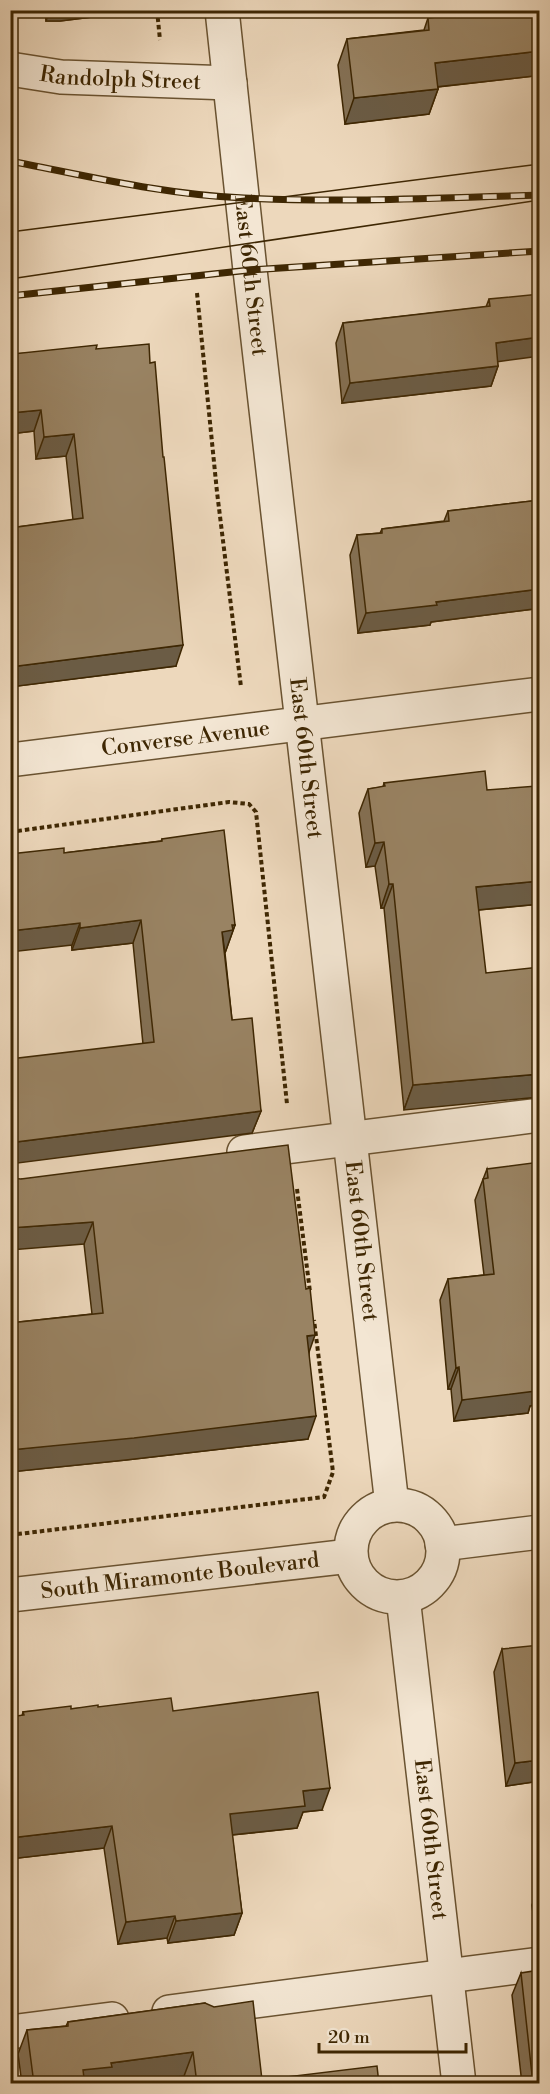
<svg xmlns="http://www.w3.org/2000/svg" width="550" height="2094" viewBox="0 0 550 2094" font-family="'Libre Bodoni',serif">
<style>
.lines{fill:none;stroke-linecap:round;stroke-linejoin:round}
.minor-casing{stroke:#6a5331;stroke-width:36}
.path{stroke:#3e2703;stroke-width:4;stroke-dasharray:4.5 3;stroke-linecap:butt}
.minor{stroke:#f3e6d3;stroke-width:33}
.tram{stroke:#3e2703;stroke-width:1.5}
.rail-casing{stroke:#3e2703;stroke-width:7}
.rail{stroke:#f3e6d3;stroke-width:4.5;stroke-dasharray:14;stroke-linecap:butt}
.wall{fill:#847155;stroke:#3e2703;stroke-width:1.5}
.shaded-wall{fill:#6b5c45;stroke:#3e2703;stroke-width:1.5}
.building{fill:#998363;stroke:#3e2703;stroke-width:1.5}
.labels{text-anchor:middle;dominant-baseline:central;stroke-width:4.5;stroke-linejoin:round;paint-order:stroke}
.street-label{font-size:22px;fill:#3e2703;stroke:#f3e6d3}
</style>
<rect width="100%" height="100%" fill="#edd8bc"/>
<filter id="stains"><feTurbulence type="fractalNoise" baseFrequency=".00333" numOctaves="4"/><feColorMatrix values="0 0 0 0 .2 0 0 0 0 .09 0 0 0 0 .02 0 0 0 .5 -.17"/></filter>
<radialGradient id="worn" r=".72"><stop offset=".6" stop-color="#630" stop-opacity="0"/><stop offset="1" stop-color="#630" stop-opacity=".3"/></radialGradient>
<g class="lines">
<defs>
<g id="minor">
<path id="s1" d="M 222,10 L 250,270 L 392,1505"/>
<path id="s2" d="M 10,69 L 61,77 L 230,83"/>
<path id="s3" d="M 10,760 L 540,694"/>
<path d="M 244,1152 L 540,1115"/>
<circle cx="397" cy="1551" r="46"/>
<path d="M 442,1544 L 540,1532"/>
<path id="s4" d="M 10,1595 L 350,1556"/>
<path id="s5" d="M 403,1597 L 459,2084"/>
<path d="M 169,2012 L 540,1964"/>
<path d="M 10,2032 L 112,2019"/>
</g>
</defs>
<!-- minor casing -->
<use href="#minor" class="minor-casing"/>
<!-- path -->
<path class="path" d="M 157,10 L 160,40
M 197,293 L 217,492 L 241,687
M 10,832 L 229,802 L 249,804 L 256,812 L 287,1104
M 297,1189 L 310,1292
M 10,1535 L 324,1497 L 333,1472 L 314,1320"/>
<!-- minor -->
<use href="#minor" class="minor"/>
<!-- tram -->
<path class="tram" d="M 10,232 L 540,164
M 10,279 L 540,200"/>
<defs>
<path id="rail" d="M 10,161 C 88,176 165,195 244,198 C 342,203 441,198 540,195
M 10,296 L 250,270 L 540,251"/>
</defs>
<!-- rail casing -->
<use href="#rail" class="rail-casing"/>
<!-- rail -->
<use href="#rail" class="rail"/>
</g>
<!-- wall -->
<path class="wall" d="M 45,10 L 110,10 L 108,15 L 60,21 L 46,21 Z
M 540,10 L 540,86 L 535,86 L 534,76 L 438,87 L 438,89 L 429,114 L 345,124 L 338,65 L 347,39 L 424,30 L 428,18 Z
M 489,299 L 498,366 L 491,386 L 342,403 L 336,343 L 343,323 L 486,307 Z
M 10,340 L 13,354 L 96,349 L 176,666 L 10,687 L 10,528 L 73,520 L 66,456 L 36,459 L 34,431 L 10,434 Z
M 540,500 L 540,607 L 535,607 L 534,609 L 431,622 L 430,625 L 358,633 L 350,555 L 357,535 L 380,533 L 382,529 L 444,521 L 448,511 Z
M 384,783 L 487,790 L 540,792 L 540,904 L 479,910 L 404,1110 L 384,908 L 381,908 L 375,866 L 366,867 L 359,813 L 368,789 L 383,787 Z
M 162,839 L 235,925 L 225,953 L 232,1020 L 261,1111 L 252,1133 L 143,1044 L 133,943 L 72,950 L 64,853 L 161,841 Z
M 487,1169 L 530,1406 L 528,1413 L 454,1421 L 451,1389 L 448,1389 L 440,1300 L 448,1279 L 484,1275 L 475,1200 Z
M 21,1179 L 309,1352 L 308,1439 L 126,1460 L 10,1472 L 10,1323 L 92,1314 L 84,1244 Z
M 502,1649 L 540,1781 L 506,1786 L 494,1672 Z
M 98,1707 L 173,1711 L 322,1810 L 303,1812 L 297,1828 L 232,1835 L 242,1913 L 234,1935 L 168,1943 L 167,1938 L 118,1944 L 104,1848 L 10,1859 L 10,1717 L 22,1716 L 23,1712 Z
M 540,1884 L 540,1946 L 537,1946 L 532,1905 Z
M 521,1973 L 540,2084 L 522,2084 L 512,1995 Z
M 205,2003 L 262,2080 L 379,2084 L 185,2084 L 184,2076 L 130,2084 L 22,2084 L 18,2054 L 27,2030 L 66,2026 L 68,2022 Z"/>
<!-- shaded-wall -->
<path class="shaded-wall" d="M 10,10 L 27,10 L 10,12 Z
M 50,10 L 110,10 L 108,15 L 60,21 L 46,21 Z
M 540,51 L 540,62 L 534,76 L 426,88 L 435,63 Z
M 540,75 L 540,86 L 535,86 Z
M 438,89 L 429,114 L 345,124 L 354,98 Z
M 540,337 L 540,356 L 488,363 L 496,343 Z
M 498,366 L 491,386 L 342,403 L 350,383 Z
M 41,410 L 34,431 L 10,434 L 10,413 Z
M 74,434 L 66,456 L 36,459 L 44,437 Z
M 540,589 L 540,607 L 535,607 L 534,609 L 431,622 L 430,625 L 358,633 L 366,613 L 436,602 Z
M 183,645 L 176,666 L 10,687 L 10,667 Z
M 384,842 L 375,866 L 366,867 L 375,843 Z
M 540,881 L 540,904 L 467,911 L 476,887 Z
M 389,884 L 393,884 L 384,908 L 381,908 Z
M 141,920 L 133,943 L 72,950 L 80,928 Z
M 80,923 L 72,945 L 10,952 L 10,931 Z
M 232,925 L 235,925 L 225,953 L 222,932 Z
M 540,1074 L 540,1097 L 404,1110 L 413,1085 Z
M 261,1111 L 252,1133 L 10,1164 L 10,1144 L 16,1142 Z
M 93,1222 L 84,1244 L 10,1250 L 10,1228 Z
M 315,1335 L 307,1358 L 307,1336 Z
M 459,1367 L 451,1389 L 448,1389 L 456,1368 Z
M 540,1384 L 540,1405 L 530,1406 L 528,1413 L 454,1421 L 462,1400 Z
M 316,1416 L 308,1439 L 126,1460 L 10,1472 L 10,1450 Z
M 540,1760 L 540,1781 L 506,1786 L 515,1763 Z
M 330,1788 L 322,1810 L 303,1812 L 297,1828 L 222,1836 L 230,1814 L 303,1791 Z
M 112,1826 L 104,1848 L 10,1859 L 10,1838 Z
M 242,1913 L 234,1935 L 168,1943 L 176,1921 Z
M 175,1916 L 167,1938 L 118,1944 L 126,1922 Z
M 193,2052 L 184,2076 L 130,2084 L 37,2084 L 83,2070 L 111,2063 Z"/>
<!-- building -->
<path class="building" d="M 500,10 L 540,10 L 540,51 L 435,63 L 438,89 L 354,98 L 347,39 L 429,30 L 428,18 Z
M 540,294 L 540,337 L 496,343 L 498,366 L 350,383 L 343,323 L 490,306 L 489,299 Z
M 12,339 L 13,354 L 97,345 L 96,349 L 149,344 L 150,363 L 155,362 L 163,457 L 164,457 L 183,645 L 10,667 L 10,528 L 83,518 L 74,434 L 44,437 L 41,410 L 10,413 L 10,340 Z
M 540,500 L 540,589 L 436,602 L 437,605 L 366,613 L 357,535 L 382,533 L 382,529 L 449,521 L 448,511 Z
M 485,771 L 487,790 L 537,786 L 538,792 L 540,792 L 540,881 L 476,887 L 486,973 L 540,967 L 540,1074 L 413,1085 L 393,884 L 389,884 L 384,842 L 375,843 L 368,789 L 385,786 L 384,783 Z
M 224,830 L 235,925 L 232,925 L 233,930 L 222,932 L 232,1020 L 252,1018 L 261,1111 L 16,1142 L 10,1144 L 10,1059 L 154,1042 L 141,920 L 80,928 L 80,923 L 10,931 L 10,854 L 64,848 L 64,853 L 162,841 L 162,839 Z
M 288,1145 L 306,1289 L 310,1288 L 315,1335 L 307,1336 L 316,1416 L 134,1438 L 10,1450 L 10,1323 L 103,1313 L 93,1222 L 10,1228 L 10,1178 L 21,1179 Z
M 540,1162 L 540,1384 L 535,1385 L 536,1391 L 462,1400 L 459,1367 L 456,1368 L 448,1279 L 494,1274 L 483,1179 L 488,1178 L 487,1169 Z
M 540,1645 L 540,1760 L 515,1763 L 502,1649 Z
M 318,1692 L 330,1788 L 303,1791 L 305,1806 L 230,1814 L 242,1913 L 176,1921 L 175,1916 L 126,1922 L 112,1826 L 10,1838 L 10,1717 L 24,1715 L 23,1712 L 71,1706 L 71,1709 L 98,1705 L 98,1707 L 171,1698 L 173,1711 Z
M 540,1970 L 540,2084 L 533,2084 L 521,1973 Z
M 253,2001 L 262,2080 L 377,2066 L 379,2084 L 197,2084 L 193,2052 L 111,2063 L 112,2067 L 83,2070 L 84,2078 L 34,2084 L 27,2030 L 68,2026 L 68,2022 L 205,2003 L 214,2007 Z"/>
<g class="labels">
<!-- street labels -->
<g class="street-label">
<text stroke="none"><textPath href="#s2" startOffset="111">Randolph Street</textPath></text>
<text stroke="none"><textPath href="#s1" startOffset="267">East 60th Street</textPath></text>
<text stroke="none"><textPath href="#s3" startOffset="177">Converse Avenue</textPath></text>
<text stroke="none"><textPath href="#s1" startOffset="753">East 60th Street</textPath></text>
<text stroke="none"><textPath href="#s1" startOffset="1239">East 60th Street</textPath></text>
<text stroke="none"><textPath href="#s4" startOffset="171">South Miramonte Boulevard</textPath></text>
<text stroke="none"><textPath href="#s5" startOffset="244">East 60th Street</textPath></text>
</g>
</g>
<!-- margin -->
<rect width="550" height="2094" fill="none" stroke="#edd8bc" stroke-width="36"/>
<rect x="12" y="12" width="526" height="2070" fill="none" stroke="#3e2703" stroke-width="3"/>
<rect x="18" y="18" width="514" height="2058" fill="none" stroke="#3e2703" stroke-width="1.5"/>
<!-- scale -->
<path d="M319 2043v9h147v-9" fill="none" stroke="#3e2703" stroke-width="3"/>
<text x="328" y="2043" font-size="18" fill="#3e2703" stroke="#f3e6d3" stroke-width="4.5" paint-order="stroke">20 m</text>
<rect width="100%" height="100%" filter="url(#stains)"/>
<rect width="100%" height="100%" fill="url(#worn)"/>
</svg>
